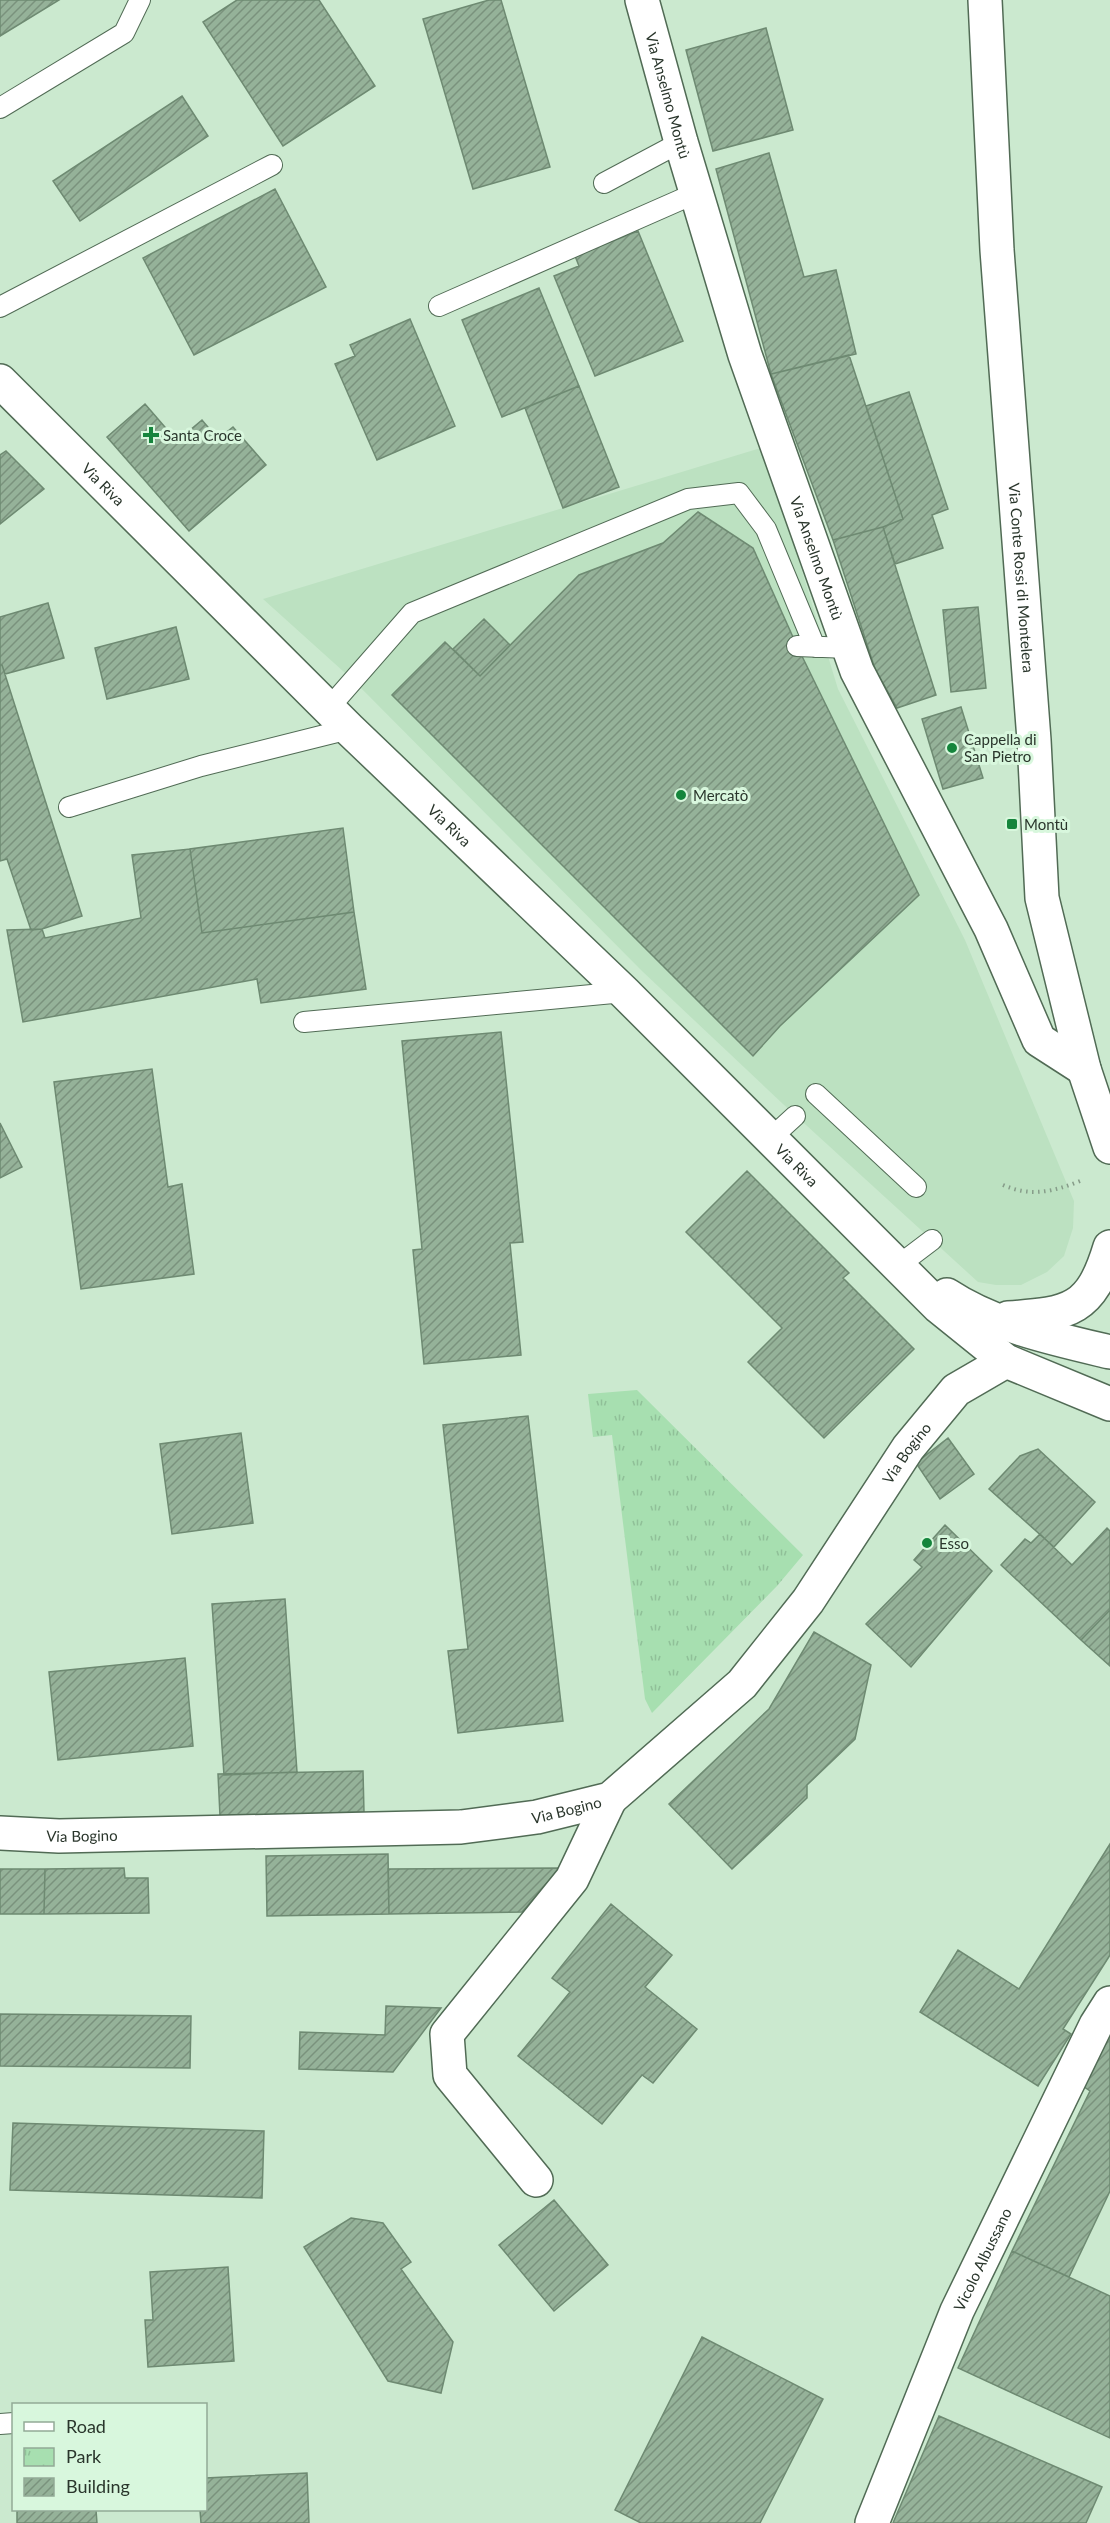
<svg xmlns="http://www.w3.org/2000/svg" width="1110" height="2523" viewBox="0 0 1110 2523" font-family="Lato,sans-serif">
<style>
.built{fill:#bce1c1}
.park{fill:url(#park-tufts)}
.building{fill:url(#building-hatch);stroke:#6e8a72;stroke-width:1.5}
.lines{fill:none;stroke-linecap:round;stroke-linejoin:round}
.lane-casing{stroke:#516b55;stroke-width:22}
.street-casing{stroke:#516b55;stroke-width:36}
.secondary-casing{stroke:#516b55;stroke-width:36}
.path{stroke:#869c89;stroke-width:4;stroke-dasharray:1.5 4.5;stroke-linecap:butt}
.lane{stroke:#fff;stroke-width:20}
.street{stroke:#fff;stroke-width:33}
.secondary{stroke:#fff;stroke-width:33}
.poi-dot{fill:#15853c;stroke:#d8f7dd;stroke-width:2}
.labels{text-anchor:middle;dominant-baseline:central;stroke-width:6;stroke-linejoin:round;paint-order:stroke}
.street-label{font-size:15px;fill:#2a362c;stroke:#d8f7dd}
.poi-label{font-size:15px;fill:#2a362c;stroke:#d8f7dd;text-anchor:start}
</style>
<defs>
<pattern id="park-tufts" width="24" height="20" patternUnits="userSpaceOnUse" patternTransform="scale(1.5)"><rect width="24" height="20" fill="#a7dfb0"/><path d="M3 7l-1-3M5 7V3M7 7l1-3M15 17l-1-3M17 17v-4M19 17l1-3" fill="none" stroke="#90c098"/></pattern>
<pattern id="building-hatch" width="6" height="6" patternUnits="userSpaceOnUse" patternTransform="scale(1.5)"><rect width="6" height="6" fill="#95b299"/><path d="M-1 1l2-2M0 6l6-6M5 7l2-2" fill="none" stroke="#7a927d"/></pattern>
</defs>
<rect width="100%" height="100%" fill="#cbe9cf"/>
<!-- built -->
<path class="built" d="M 764,447 L 838,689 L 965,940 L 1074,1201 L 1073,1228 L 1064,1256 L 1047,1272 L 1021,1285 L 996,1285 L 978,1282 L 783,1104 L 642,971 L 354,681 L 263,599 Z"/>
<!-- park -->
<path class="park" d="M 637,1390 L 803,1555 L 777,1586 L 652,1713 L 645,1699 L 612,1435 L 593,1437 L 588,1394 Z"/>
<!-- building -->
<path class="building" d="M 0,0 L 59,0 L 0,36 Z
M 237,0 L 319,0 L 375,86 L 283,146 L 203,22 Z
M 489,0 L 501,0 L 550,167 L 473,189 L 423,19 Z
M 766,28 L 793,130 L 713,151 L 686,50 Z
M 182,96 L 208,136 L 80,221 L 53,181 Z
M 769,153 L 804,277 L 836,270 L 856,354 L 771,374 L 716,169 Z
M 275,189 L 326,287 L 194,355 L 143,258 Z
M 638,231 L 683,341 L 595,376 L 554,276 L 579,266 L 575,256 Z
M 539,288 L 579,386 L 502,417 L 462,320 Z
M 410,319 L 455,426 L 377,460 L 335,364 L 355,356 L 350,345 Z
M 849,355 L 903,519 L 883,527 L 833,540 L 771,374 Z
M 579,386 L 619,487 L 563,508 L 525,408 Z
M 909,392 L 948,509 L 932,515 L 943,548 L 895,564 L 883,527 L 903,519 L 866,406 Z
M 145,404 L 177,441 L 202,420 L 218,439 L 233,427 L 266,465 L 189,531 L 107,437 Z
M 6,451 L 44,489 L 0,524 L 0,455 Z
M 698,512 L 753,548 L 797,646 L 919,895 L 780,1026 L 753,1056 L 392,695 L 445,642 L 480,676 L 579,575 L 663,543 Z
M 883,527 L 936,695 L 897,708 L 875,669 L 833,540 Z
M 48,603 L 64,658 L 5,674 L 2,665 L 0,665 L 0,617 Z
M 978,607 L 986,688 L 951,692 L 943,610 Z
M 484,619 L 510,645 L 480,676 L 453,649 Z
M 176,627 L 189,679 L 107,699 L 95,648 Z
M 0,665 L 2,665 L 82,916 L 42,929 L 31,930 L 7,859 L 0,861 Z
M 961,707 L 983,778 L 943,789 L 922,719 Z
M 343,828 L 354,912 L 202,933 L 190,849 Z
M 190,849 L 202,933 L 354,912 L 366,989 L 261,1003 L 257,979 L 23,1022 L 7,930 L 42,929 L 45,938 L 141,918 L 132,855 Z
M 501,1032 L 523,1242 L 510,1243 L 521,1355 L 424,1364 L 413,1250 L 422,1249 L 402,1041 Z
M 152,1069 L 168,1187 L 182,1184 L 194,1274 L 81,1289 L 54,1082 Z
M 0,1123 L 22,1167 L 0,1178 Z
M 747,1171 L 849,1273 L 843,1278 L 914,1349 L 824,1438 L 748,1362 L 782,1328 L 686,1232 Z
M 528,1416 L 563,1721 L 458,1733 L 448,1651 L 468,1649 L 443,1425 Z
M 241,1433 L 253,1523 L 172,1534 L 160,1444 Z
M 948,1438 L 974,1474 L 940,1499 L 916,1463 Z
M 1038,1449 L 1095,1502 L 1054,1547 L 989,1489 L 1020,1456 Z
M 945,1525 L 992,1571 L 911,1667 L 866,1624 L 922,1567 L 914,1560 Z
M 1107,1528 L 1110,1531 L 1110,1610 L 1081,1640 L 1001,1565 L 1025,1539 L 1031,1543 L 1040,1534 L 1072,1565 Z
M 285,1599 L 297,1772 L 224,1775 L 212,1604 Z
M 1110,1610 L 1110,1666 L 1081,1640 Z
M 814,1632 L 871,1665 L 855,1739 L 807,1785 L 807,1798 L 732,1869 L 669,1804 L 769,1709 Z
M 185,1658 L 193,1746 L 58,1760 L 49,1672 Z
M 363,1771 L 364,1812 L 220,1816 L 218,1774 Z
M 1110,1844 L 1110,1955 L 1063,2029 L 1071,2034 L 1038,2086 L 920,2012 L 958,1950 L 1019,1989 Z
M 388,1854 L 389,1914 L 267,1916 L 266,1856 Z
M 124,1868 L 125,1878 L 148,1878 L 149,1913 L 44,1914 L 45,1869 Z
M 560,1868 L 522,1912 L 389,1914 L 388,1869 Z
M 0,1869 L 45,1869 L 44,1914 L 0,1914 Z
M 611,1904 L 672,1955 L 645,1987 L 697,2029 L 653,2083 L 642,2075 L 602,2124 L 518,2056 L 570,1992 L 552,1978 Z
M 386,2006 L 441,2008 L 393,2072 L 299,2069 L 300,2032 L 385,2035 Z
M 0,2014 L 191,2016 L 190,2068 L 0,2066 Z
M 1110,2021 L 1110,2191 L 1069,2277 L 1012,2251 L 1090,2091 L 1077,2082 Z
M 13,2123 L 264,2131 L 262,2198 L 10,2190 Z
M 554,2200 L 608,2265 L 554,2311 L 499,2245 Z
M 351,2218 L 383,2223 L 411,2262 L 401,2269 L 453,2342 L 441,2393 L 388,2381 L 304,2247 Z
M 1012,2251 L 1110,2296 L 1110,2438 L 958,2368 Z
M 228,2267 L 234,2361 L 148,2367 L 145,2320 L 153,2320 L 150,2272 Z
M 702,2337 L 823,2399 L 760,2523 L 641,2523 L 615,2510 Z
M 939,2416 L 1102,2487 L 1086,2523 L 893,2523 Z
M 307,2473 L 309,2523 L 201,2523 L 200,2510 L 206,2510 L 206,2478 Z
M 17,2510 L 96,2510 L 97,2523 L 17,2523 Z"/>
<g class="lines">
<defs>
<path id="lane" d="M 0,108 L 124,33 L 140,0
M 604,183 L 681,142
M 439,306 L 696,193
M 0,307 L 272,165
M 797,646 L 849,648
M 328,709 L 412,613 L 688,499 L 739,493 L 766,529 L 815,647
M 69,807 L 201,766 L 349,729
M 304,1022 L 624,992
M 816,1094 L 916,1187
M 771,1138 L 795,1116
M 899,1265 L 932,1240
M 0,2424 L 14,2423"/>
<g id="street">
<path id="s1" d="M 642,0 L 681,142 L 745,355 L 857,671 L 991,929 L 1039,1040 L 1084,1069"/>
<path id="s2" d="M 0,1833 L 59,1836 L 461,1827 L 537,1817 L 610,1799 L 742,1684 L 808,1601 L 908,1448 L 956,1390 L 1006,1361"/>
<path d="M 536,2180 L 450,2075 L 447,2034 L 572,1879 L 610,1799"/>
<path id="s3" d="M 872,2523 L 957,2311 L 1096,2025 L 1110,2003"/>
</g>
<g id="secondary">
<path id="s4" d="M 985,0 L 997,250 L 1034,740 L 1042,898 L 1084,1069 L 1110,1147"/>
<path id="s5" d="M 0,381 L 349,729 L 624,992 L 939,1307 L 1006,1361 L 1110,1404"/>
<path d="M 947,1295 C 994,1326 1055,1339 1110,1352"/>
<path d="M 1008,1318 C 1071,1314 1091,1310 1110,1247"/>
</g>
</defs>
<!-- lane casing -->
<use href="#lane" class="lane-casing"/>
<!-- street casing -->
<use href="#street" class="street-casing"/>
<!-- secondary casing -->
<use href="#secondary" class="secondary-casing"/>
<!-- path -->
<path class="path" d="M 1003,1185 C 1031,1197 1052,1192 1080,1181"/>
<!-- lane -->
<use href="#lane" class="lane"/>
<!-- street -->
<use href="#street" class="street"/>
<!-- secondary -->
<use href="#secondary" class="secondary"/>
</g>
<!-- markers -->
<g class="poi-dot">
<path d="M148 426h6v6h6v6h-6v6h-6v-6h-6v-6h6z"/>
<circle cx="952" cy="748" r="6"/>
<circle cx="681" cy="795" r="6"/>
<rect x="1006" y="818" width="12" height="12" rx="3"/>
<circle cx="927" cy="1543" r="6"/>
</g>
<g class="labels">
<!-- street labels -->
<g class="street-label">
<text stroke="none"><textPath href="#s1" startOffset="99">Via Anselmo Montù</textPath></text>
<text stroke="none"><textPath href="#s5" startOffset="146">Via Riva</textPath></text>
<text stroke="none"><textPath href="#s1" startOffset="585">Via Anselmo Montù</textPath></text>
<text stroke="none"><textPath href="#s4" startOffset="579">Via Conte Rossi di Montelera</textPath></text>
<text stroke="none"><textPath href="#s5" startOffset="632">Via Riva</textPath></text>
<text stroke="none"><textPath href="#s5" startOffset="1118">Via Riva</textPath></text>
<text stroke="none"><textPath href="#s2" startOffset="1072">Via Bogino</textPath></text>
<text stroke="none"><textPath href="#s2" startOffset="568">Via Bogino</textPath></text>
<text stroke="none"><textPath href="#s2" startOffset="82">Via Bogino</textPath></text>
<text stroke="none"><textPath href="#s3" startOffset="286">Vicolo Albussano</textPath></text>
</g>
<!-- poi labels -->
<g class="poi-label">
<text x="163" y="435">Santa Croce</text>
<text x="964" y="739">Cappella di<tspan x="964" dy="17">San Pietro</tspan></text>
<text x="693" y="795">Mercatò</text>
<text x="1024" y="824">Montù</text>
<text x="939" y="1543">Esso</text>
</g>
</g>
<!-- legend -->
<rect x="12" y="2403" width="195" height="108" fill="#d8f7dd" stroke="#92aa96" stroke-width="1.5"/>
<rect x="24" y="2422" width="30" height="9" fill="#ffffff" stroke="#92aa96" stroke-width="1.5"/>
<text x="66" y="2433" font-size="18" fill="#2a362c">Road</text>
<rect x="24" y="2448" width="30" height="18" fill="url(#park-tufts)" stroke="#92aa96" stroke-width="1.5"/>
<text x="66" y="2463" font-size="18" fill="#2a362c">Park</text>
<rect x="24" y="2478" width="30" height="18" fill="url(#building-hatch)" stroke="#92aa96" stroke-width="1.5"/>
<text x="66" y="2493" font-size="18" fill="#2a362c">Building</text>
</svg>
